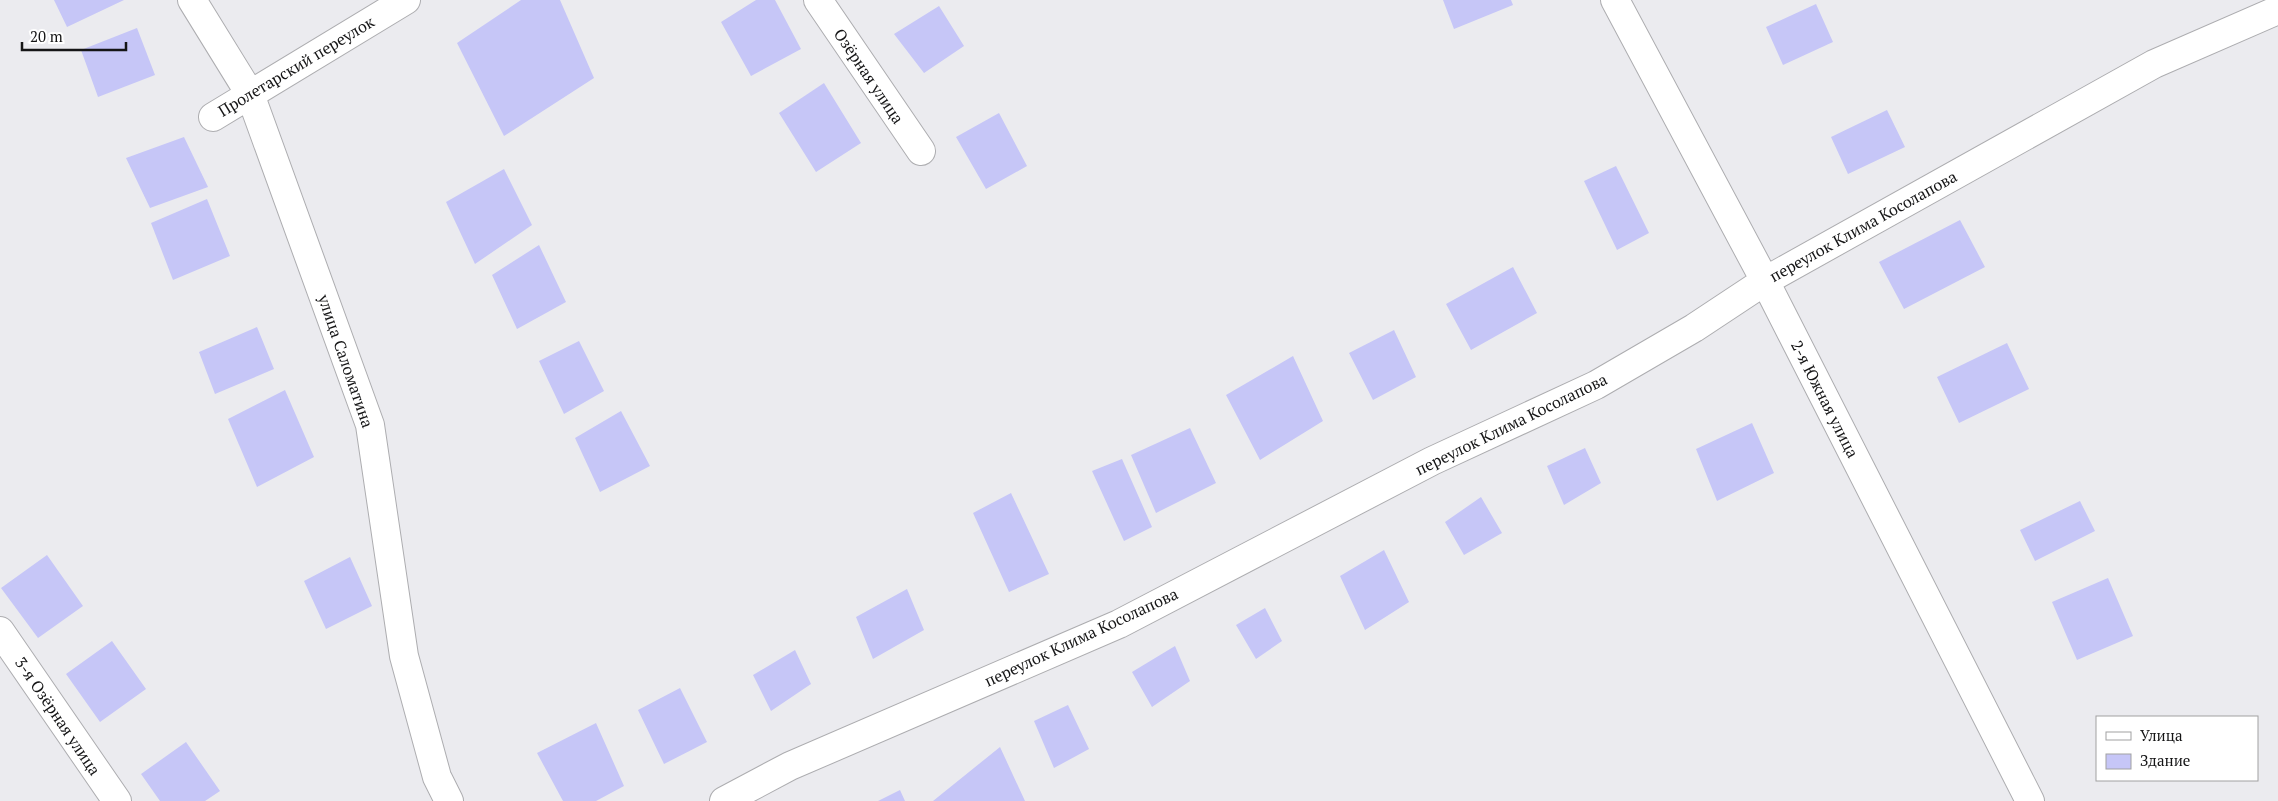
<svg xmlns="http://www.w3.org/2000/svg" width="2278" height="801" viewBox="0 0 2278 801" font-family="'PT Serif',serif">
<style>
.building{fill:#c6c6f7}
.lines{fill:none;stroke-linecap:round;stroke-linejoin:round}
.minor-casing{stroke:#adadb0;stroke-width:30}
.minor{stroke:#fff;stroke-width:28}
.labels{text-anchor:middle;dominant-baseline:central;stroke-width:4;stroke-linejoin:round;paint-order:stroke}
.street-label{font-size:16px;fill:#151516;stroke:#fff}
</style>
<rect width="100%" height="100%" fill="#ebebef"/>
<!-- building -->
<path class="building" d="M 54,0 L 124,0 L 67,27 Z
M 521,0 L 560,0 L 594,78 L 504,136 L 457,43 Z
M 756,0 L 775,0 L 801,49 L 751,76 L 721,22 Z
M 1443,0 L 1511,0 L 1513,5 L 1454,29 Z
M 1816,4 L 1833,42 L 1783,65 L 1766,27 Z
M 939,6 L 964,46 L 924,73 L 894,34 Z
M 137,28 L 155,75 L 98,97 L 81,50 Z
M 824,83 L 861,143 L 816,172 L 779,113 Z
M 1887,110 L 1905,147 L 1848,174 L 1831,137 Z
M 999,113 L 1027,166 L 986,189 L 956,137 Z
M 184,137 L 208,187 L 150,208 L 126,158 Z
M 1616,166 L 1649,233 L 1617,250 L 1584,181 Z
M 504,169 L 532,225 L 475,264 L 446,202 Z
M 207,199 L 230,256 L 173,280 L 151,223 Z
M 1960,220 L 1985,267 L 1904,309 L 1879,262 Z
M 539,245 L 566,302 L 517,329 L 492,275 Z
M 1513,267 L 1537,313 L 1471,350 L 1446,304 Z
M 257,327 L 274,369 L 215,394 L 199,352 Z
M 1394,330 L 1416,377 L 1373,400 L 1349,353 Z
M 579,341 L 604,391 L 564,414 L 539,361 Z
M 2007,343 L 2029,389 L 1959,423 L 1937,377 Z
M 1293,356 L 1323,421 L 1260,460 L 1226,395 Z
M 285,390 L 314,457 L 257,487 L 228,419 Z
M 621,411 L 650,466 L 600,492 L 575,438 Z
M 1752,423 L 1774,473 L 1717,501 L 1696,449 Z
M 1190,428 L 1216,483 L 1156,513 L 1131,455 Z
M 1585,448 L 1601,483 L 1564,505 L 1547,466 Z
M 1122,459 L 1152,527 L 1124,541 L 1092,471 Z
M 1011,493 L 1049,574 L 1009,592 L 973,513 Z
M 1481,497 L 1502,533 L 1464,555 L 1445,522 Z
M 2080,501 L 2095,531 L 2035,561 L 2020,530 Z
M 1384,550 L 1409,602 L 1365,630 L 1340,576 Z
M 47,555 L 83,606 L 38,638 L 1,588 Z
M 350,557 L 372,606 L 326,629 L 304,581 Z
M 2108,578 L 2133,636 L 2077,660 L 2052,602 Z
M 907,589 L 924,630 L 873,659 L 856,617 Z
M 1265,608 L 1282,641 L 1256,659 L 1236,625 Z
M 112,641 L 146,689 L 100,722 L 66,674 Z
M 1175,646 L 1190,681 L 1152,707 L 1132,672 Z
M 795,650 L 811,684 L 771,711 L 753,675 Z
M 680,688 L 707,742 L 664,764 L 638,710 Z
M 1068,705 L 1089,749 L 1054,768 L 1034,721 Z
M 596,723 L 624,786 L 596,801 L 563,801 L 537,753 Z
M 186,742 L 220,791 L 205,801 L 160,801 L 141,774 Z
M 1000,747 L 1025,801 L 933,801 Z
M 900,790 L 905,801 L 878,801 Z"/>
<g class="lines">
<defs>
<path id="minor" d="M 192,0 L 250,94 L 370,425 L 404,656 L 437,777 L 449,801
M 818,0 L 921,151
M 1615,0 L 1765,281 L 2030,801
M 213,117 L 406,0
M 0,631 L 117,801
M 724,801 L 790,766 L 1119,624 L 1432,461 L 1596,385 L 1694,328 L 1765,281 L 2154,64 L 2278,10"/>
</defs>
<!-- minor casing -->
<use href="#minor" class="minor-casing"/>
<!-- minor -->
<use href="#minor" class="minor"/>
</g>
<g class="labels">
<!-- street labels -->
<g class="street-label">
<text transform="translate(296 66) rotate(-31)">Пролетарский переулок</text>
<text transform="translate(869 76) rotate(56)">Озёрная улица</text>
<text transform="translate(1863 226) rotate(-29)">переулок Клима Косолапова</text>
<text transform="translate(346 361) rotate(71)">улица Саломатина</text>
<text transform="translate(1825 399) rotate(63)">2-я Южная улица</text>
<text transform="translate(1511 424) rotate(-26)">переулок Клима Косолапова</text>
<text transform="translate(1081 637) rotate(-25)">переулок Клима Косолапова</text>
<text transform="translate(58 716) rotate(56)">3-я Озёрная улица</text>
</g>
</g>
<!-- legend -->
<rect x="2096" y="716" width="162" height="65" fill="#ffffff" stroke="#a1a1a2"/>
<rect x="2106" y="732" width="25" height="8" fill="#ffffff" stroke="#a1a1a2"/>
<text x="2140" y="741" font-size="15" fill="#151516">Улица</text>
<rect x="2106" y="754" width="25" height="15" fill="#c6c6f7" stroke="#a1a1a2"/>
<text x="2140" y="766" font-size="15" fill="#151516">Здание</text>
<!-- scale -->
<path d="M22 42v8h104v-8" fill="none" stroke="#151516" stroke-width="2.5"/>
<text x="30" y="42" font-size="15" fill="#151516" stroke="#ffffff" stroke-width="4" paint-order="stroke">20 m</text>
</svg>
